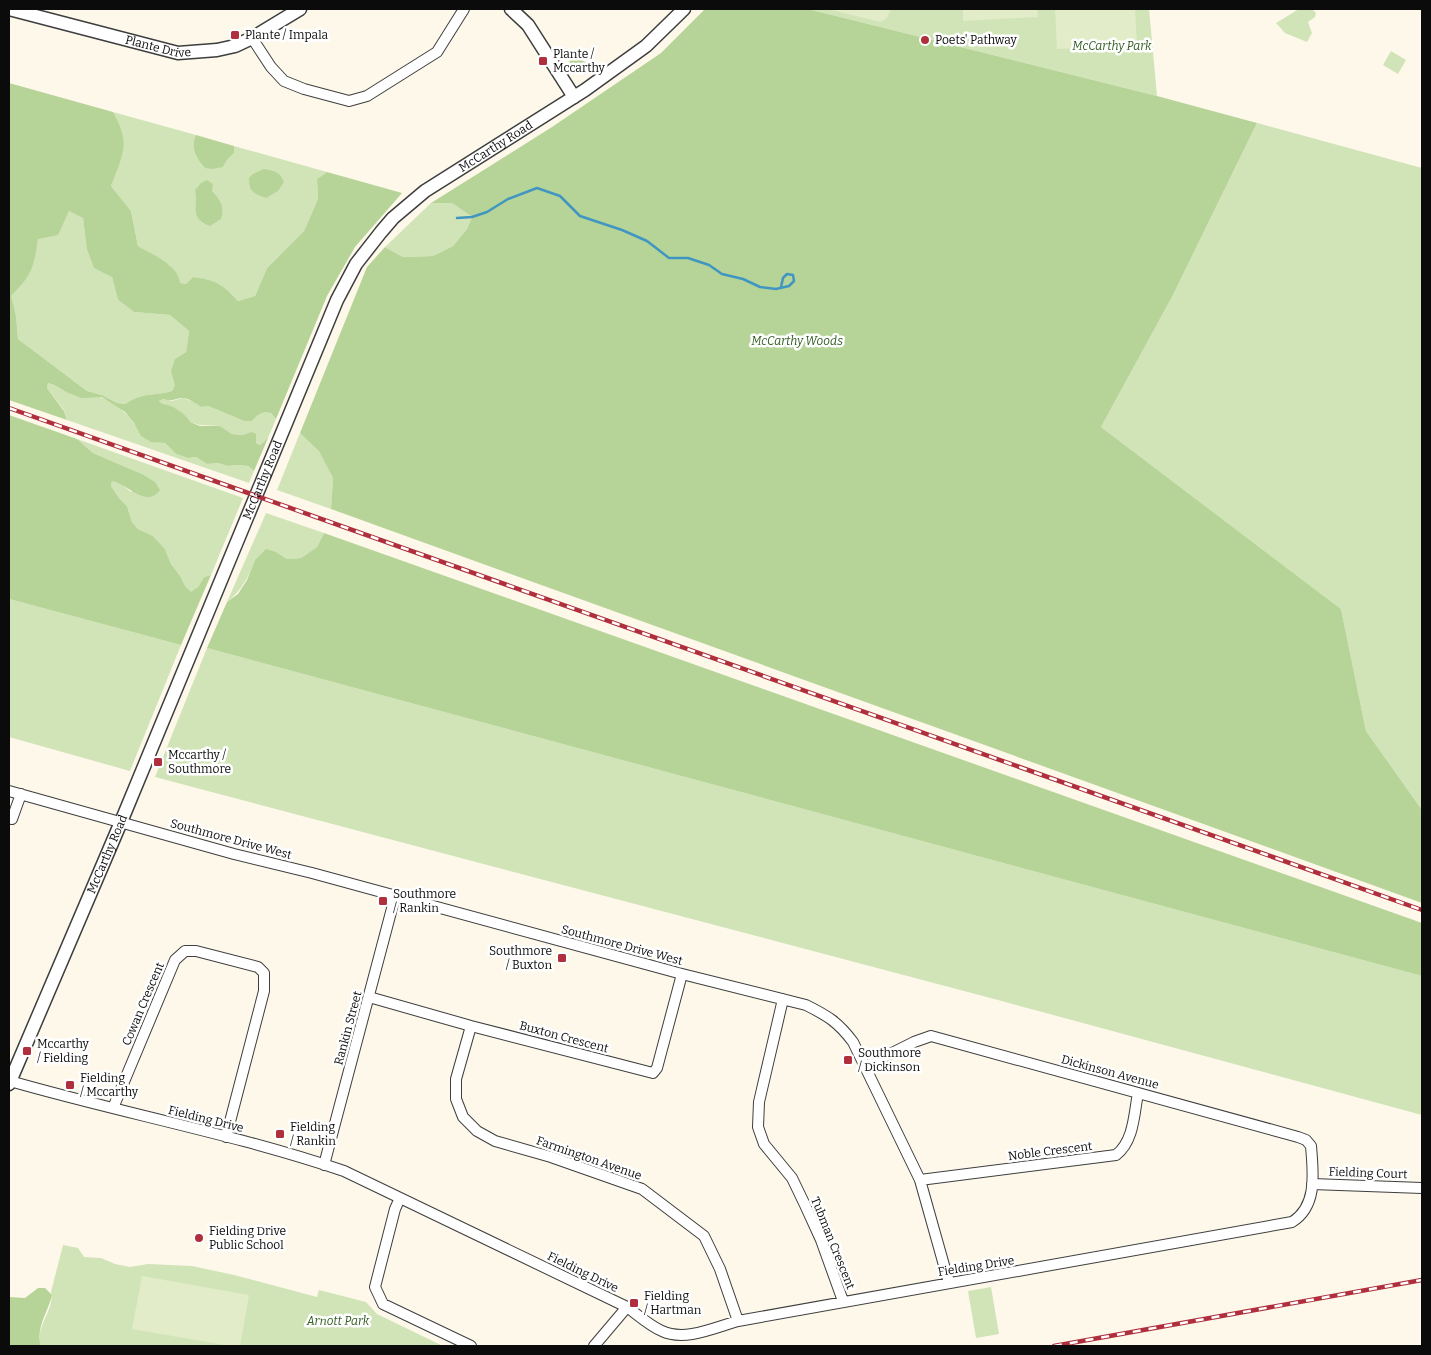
<svg xmlns="http://www.w3.org/2000/svg" width="1431" height="1355" viewBox="0 0 1431 1355" font-family="Bitter,serif">
<style>
.green{fill:#d1e4b7}
.forest{fill:#b6d498;fill-rule:evenodd}
.pitch{fill:#e2ecc8}
.lines{fill:none;stroke-linecap:round;stroke-linejoin:round}
.stream{stroke:#4096c1;stroke-width:2.5}
.minor-casing{stroke:#3e3e3e;stroke-width:12}
.tertiary-casing{stroke:#3e3e3e;stroke-width:15}
.minor{stroke:#fff;stroke-width:10}
.tertiary{stroke:#fff;stroke-width:12}
.rail-casing{stroke:#af2f3d;stroke-width:4.5}
.rail{stroke:#fff;stroke-width:2.5;stroke-dasharray:8;stroke-linecap:butt}
.poi-dot{fill:#af2f3d;stroke:#fff;stroke-width:2}
.labels{text-anchor:middle;dominant-baseline:central;stroke-width:5;stroke-linejoin:round;paint-order:stroke}
.poi-label{font-size:12px;fill:#0b0b0b;stroke:#fff;text-anchor:start}
.street-label{font-size:12px;fill:#0b0b0b;stroke:#fff}
.park-label{font-size:12px;font-style:italic;fill:#315c21;stroke:#fff}
</style>
<rect width="100%" height="100%" fill="#fdf8ea"/>
<!-- green -->
<path class="green" d="M 808,9 L 1149,9 L 1157,96 Z
M 1299,9 L 1312,9 L 1316,13 L 1315,17 L 1308,22 L 1312,33 L 1307,42 L 1285,33 L 1276,23 Z
M 1391,51 L 1406,60 L 1398,74 L 1383,65 Z
M 113,112 L 196,135 C 190,147 196,159 205,168 L 223,167 L 227,160 L 234,153 L 234,146 L 327,172 L 317,179 L 318,199 L 304,231 L 267,268 L 255,296 L 238,301 C 222,285 215,280 193,277 L 186,284 L 179,283 L 169,265 L 138,246 L 131,211 L 111,186 C 123,156 130,143 113,112 Z
M 1257,123 L 1422,168 L 1422,810 L 1366,731 L 1341,609 L 1101,427 L 1173,295 Z
M 431,203 L 452,203 L 472,217 L 467,229 L 453,246 L 433,256 L 403,257 L 385,247 Z
M 69,210 L 83,218 L 85,233 L 112,277 L 118,300 L 134,312 L 170,315 L 189,331 L 186,352 L 175,359 L 175,385 L 172,391 C 152,397 145,391 125,404 L 117,403 L 102,395 L 87,391 L 18,339 L 16,316 L 10,296 C 32,275 34,268 38,238 Z
M 48,383 C 59,386 68,395 80,397 C 84,398 87,396 91,396 C 104,395 116,404 125,413 C 143,430 136,441 165,443 L 176,454 L 188,458 L 196,457 L 207,464 L 218,463 L 228,466 L 237,465 L 248,466 L 254,471 L 249,483 L 67,420 L 64,410 L 47,388 Z
M 182,398 L 195,402 L 201,407 L 208,406 L 244,421 L 252,421 C 258,414 262,411 271,413 L 276,419 L 268,438 L 260,445 L 243,435 L 232,434 L 220,426 L 200,425 L 189,422 C 187,415 177,409 170,406 C 166,404 163,405 159,401 L 163,399 L 172,401 Z
M 300,433 L 319,450 L 333,478 L 331,509 L 277,490 Z
M 77,439 L 243,498 L 211,575 L 204,577 L 198,587 L 191,593 L 185,586 L 181,577 L 171,564 L 165,549 L 153,536 L 138,529 L 132,522 L 127,506 L 119,498 L 111,486 L 112,481 L 120,483 L 131,492 L 142,474 L 93,453 Z
M 266,513 L 324,533 L 317,547 L 301,558 L 287,559 L 276,552 L 255,560 C 248,578 242,590 227,602 Z
M 9,599 L 181,645 L 130,771 L 9,737 Z
M 207,648 L 1422,976 L 1422,1115 L 998,1000 L 155,777 Z
M 63,1245 L 78,1248 L 84,1257 L 101,1258 L 115,1264 L 130,1267 L 148,1264 L 192,1266 L 234,1275 L 317,1297 L 319,1290 L 366,1302 L 377,1314 L 443,1346 L 41,1346 C 34,1326 55,1311 51,1292 Z
M 991,1287 L 999,1334 L 976,1338 L 968,1291 Z"/>
<!-- forest -->
<path class="forest" d="M 705,9 L 808,9 L 1157,96 L 1257,123 L 1173,295 L 1101,427 L 1341,609 L 1366,731 L 1422,810 L 1422,903 L 331,509 L 333,478 L 319,451 L 300,433 L 367,267 L 385,247 L 403,257 L 433,256 L 453,246 L 467,229 L 472,217 L 452,203 L 431,203 L 552,127 L 661,53 Z
M 564,48 L 568,49 L 578,59 L 588,63 L 587,68 L 582,71 C 571,69 567,58 564,48 Z
M 9,83 L 113,112 C 131,143 123,155 111,186 L 131,211 L 138,246 C 151,254 179,265 180,283 L 186,284 L 193,277 C 216,280 222,284 238,301 L 255,296 L 267,268 L 304,231 L 318,199 L 317,179 L 327,172 L 402,193 L 355,247 L 327,296 L 276,419 L 271,413 C 262,411 258,414 252,421 L 244,421 L 208,406 L 201,407 C 196,403 188,398 181,398 C 173,399 173,402 163,399 L 159,401 C 163,405 166,404 171,406 C 177,409 187,415 190,422 L 200,426 L 220,426 L 232,434 L 243,435 L 252,432 L 256,434 L 256,443 L 260,445 L 268,438 L 254,471 L 248,466 L 237,465 L 228,466 L 218,463 L 207,464 L 196,457 L 188,458 L 176,454 L 165,443 L 151,442 L 141,436 L 134,423 L 125,412 L 102,397 L 81,398 L 68,393 L 54,385 L 48,383 L 47,388 L 64,411 L 67,420 L 9,400 ZM 69,211 L 83,218 L 87,249 L 94,268 L 112,277 L 118,300 L 134,312 L 170,315 L 189,331 L 186,352 L 175,359 L 171,371 L 175,385 L 172,391 C 152,397 145,391 125,404 L 117,403 L 102,395 L 87,391 L 18,339 L 16,316 L 11,296 C 32,275 34,268 38,239 L 58,235 Z
M 196,135 L 234,146 L 234,153 L 227,160 L 223,167 L 213,169 L 205,168 C 196,159 190,147 196,135 Z
M 264,169 C 275,171 280,172 284,182 L 278,191 L 266,198 C 254,193 249,193 249,178 L 253,174 Z
M 207,180 L 213,184 L 212,191 C 220,200 225,206 221,219 L 210,226 C 188,218 199,206 195,190 L 201,183 Z
M 9,415 L 77,439 L 93,453 L 142,474 L 155,482 L 160,490 C 146,509 128,484 112,481 L 111,486 L 119,498 L 127,506 L 132,522 L 138,529 L 153,536 L 165,549 L 171,564 L 181,577 L 185,586 L 191,592 L 198,587 L 204,577 L 211,575 L 181,645 L 9,599 Z
M 324,533 L 1422,923 L 1422,976 L 207,648 L 227,602 L 238,594 L 247,580 L 255,560 L 266,549 L 276,552 L 287,559 L 301,558 L 317,547 Z
M 38,1288 L 45,1288 L 52,1295 C 48,1312 35,1329 41,1346 L 9,1346 L 9,1297 L 25,1298 Z"/>
<!-- pitch -->
<path class="pitch" d="M 828,9 L 891,9 C 888,15 887,20 880,22 Z
M 963,9 L 1037,9 L 1038,17 L 963,21 Z
M 1055,9 L 1135,9 L 1137,45 L 1057,49 Z
M 142,1276 L 249,1295 L 240,1346 L 230,1346 L 132,1329 Z"/>
<g class="lines">
<!-- stream -->
<path class="stream" d="M 457,218 L 472,217 L 487,212 L 508,199 L 537,188 L 560,196 L 580,216 L 622,230 L 647,241 L 669,258 L 688,258 L 709,265 L 722,274 L 743,279 L 760,287 L 776,289 L 789,286 L 794,281 L 793,275 L 787,274 L 783,278 L 781,287"/>
<defs>
<path id="minor" d="M 252,38 L 271,67 L 284,81 L 304,89 L 349,101 L 367,96 L 437,52 L 464,9
M 9,791 L 234,854 L 312,873 L 682,974 L 806,1005 C 828,1016 838,1022 853,1042 L 920,1180 L 949,1283
M 12,819 L 21,794
M 369,997 L 471,1026 L 653,1073 L 657,1068 L 682,974
M 783,999 L 759,1102 L 758,1127 L 764,1144 L 792,1178 L 805,1205 L 821,1240 L 843,1301
M 471,1026 L 456,1079 L 456,1099 L 463,1117 L 477,1131 L 495,1141 L 551,1157 L 642,1189 L 704,1236 L 720,1269 L 738,1321
M 10,1081 C 121,1113 235,1134 344,1171 L 627,1307 C 638,1315 650,1326 662,1331 C 685,1342 716,1327 738,1321 L 1292,1222 C 1318,1206 1313,1172 1311,1146 L 1306,1140 L 1298,1137 L 931,1036 L 914,1042 L 866,1066
M 113,1108 L 175,960 L 185,951 L 196,951 L 258,967 L 264,973 L 264,991 L 226,1137
M 324,1165 L 395,897
M 920,1180 L 1116,1155 C 1134,1141 1134,1114 1138,1093
M 1312,1184 L 1422,1188
M 400,1198 L 395,1209 L 375,1287 L 383,1304 L 471,1346
M 594,1346 L 627,1307"/>
<g id="tertiary">
<path id="s1" d="M 9,9 L 178,53 L 217,50 L 235,46 L 252,38 L 300,9"/>
<path d="M 511,9 L 528,25 L 574,97"/>
<path id="s2" d="M 9,1084 L 121,822 L 337,300 L 356,264 L 381,232 L 393,218 L 425,191 L 585,90 L 646,46 L 684,9"/>
</g>
</defs>
<!-- minor casing -->
<use href="#minor" class="minor-casing"/>
<!-- tertiary casing -->
<use href="#tertiary" class="tertiary-casing"/>
<!-- minor -->
<use href="#minor" class="minor"/>
<!-- tertiary -->
<use href="#tertiary" class="tertiary"/>
<defs>
<path id="rail" d="M 9,408 L 1422,910
M 1054,1346 L 1422,1280"/>
</defs>
<!-- rail casing -->
<use href="#rail" class="rail-casing"/>
<!-- rail -->
<use href="#rail" class="rail"/>
</g>
<!-- markers -->
<g class="poi-dot">
<rect x="230" y="30" width="10" height="10" rx="2.5"/>
<circle cx="925" cy="40" r="5"/>
<rect x="538" y="56" width="10" height="10" rx="2.5"/>
<rect x="153" y="757" width="10" height="10" rx="2.5"/>
<rect x="378" y="896" width="10" height="10" rx="2.5"/>
<rect x="557" y="953" width="10" height="10" rx="2.5"/>
<rect x="22" y="1046" width="10" height="10" rx="2.5"/>
<rect x="843" y="1055" width="10" height="10" rx="2.5"/>
<rect x="65" y="1080" width="10" height="10" rx="2.5"/>
<rect x="275" y="1129" width="10" height="10" rx="2.5"/>
<circle cx="199" cy="1238" r="5"/>
<rect x="629" y="1298" width="10" height="10" rx="2.5"/>
</g>
<g class="labels">
<!-- poi labels -->
<g class="poi-label">
<text x="245" y="35">Plante / Impala</text>
<text x="935" y="40">Poets' Pathway</text>
<text x="553" y="54">Plante /<tspan x="553" dy="14">Mccarthy</tspan></text>
<text x="168" y="755">Mccarthy /<tspan x="168" dy="14">Southmore</tspan></text>
<text x="393" y="894">Southmore<tspan x="393" dy="14">/ Rankin</tspan></text>
<text x="552" y="951" text-anchor="end">Southmore<tspan x="552" dy="14">/ Buxton</tspan></text>
<text x="37" y="1044">Mccarthy<tspan x="37" dy="14">/ Fielding</tspan></text>
<text x="858" y="1053">Southmore<tspan x="858" dy="14">/ Dickinson</tspan></text>
<text x="80" y="1078">Fielding<tspan x="80" dy="14">/ Mccarthy</tspan></text>
<text x="290" y="1127">Fielding<tspan x="290" dy="14">/ Rankin</tspan></text>
<text x="209" y="1231">Fielding Drive<tspan x="209" dy="14">Public School</tspan></text>
<text x="644" y="1296">Fielding<tspan x="644" dy="14">/ Hartman</tspan></text>
</g>
<!-- street labels -->
<g class="street-label">
<text stroke="none"><textPath href="#s1" startOffset="154">Plante Drive</textPath></text>
<text stroke="none"><textPath href="#s2" startOffset="1075">McCarthy Road</textPath></text>
<text stroke="none"><textPath href="#s2" startOffset="655">McCarthy Road</textPath></text>
<text transform="translate(231 839) rotate(15)">Southmore Drive West</text>
<text stroke="none"><textPath href="#s2" startOffset="250">McCarthy Road</textPath></text>
<text transform="translate(622 945) rotate(15)">Southmore Drive West</text>
<text transform="translate(143 1004) rotate(-67)">Cowan Crescent</text>
<text transform="translate(348 1028) rotate(-75)">Rankin Street</text>
<text transform="translate(564 1037) rotate(15)">Buxton Crescent</text>
<text transform="translate(1110 1072) rotate(15)">Dickinson Avenue</text>
<text transform="translate(206 1119) rotate(14)">Fielding Drive</text>
<text transform="translate(1050 1151) rotate(-7)">Noble Crescent</text>
<text transform="translate(589 1158) rotate(19)">Farmington Avenue</text>
<text transform="translate(1368 1173) rotate(2)">Fielding Court</text>
<text transform="translate(833 1243) rotate(68)">Tubman Crescent</text>
<text transform="translate(976 1266) rotate(-9)">Fielding Drive</text>
<text transform="translate(583 1272) rotate(26)">Fielding Drive</text>
</g>
<!-- park labels -->
<g class="park-label">
<text x="1112" y="46">McCarthy Park</text>
<text x="797" y="341">McCarthy Woods</text>
<text x="338" y="1321">Arnott Park</text>
</g>
</g>
<!-- border -->
<rect width="1431" height="1355" fill="none" stroke="#0b0b0b" stroke-width="20"/>
</svg>
